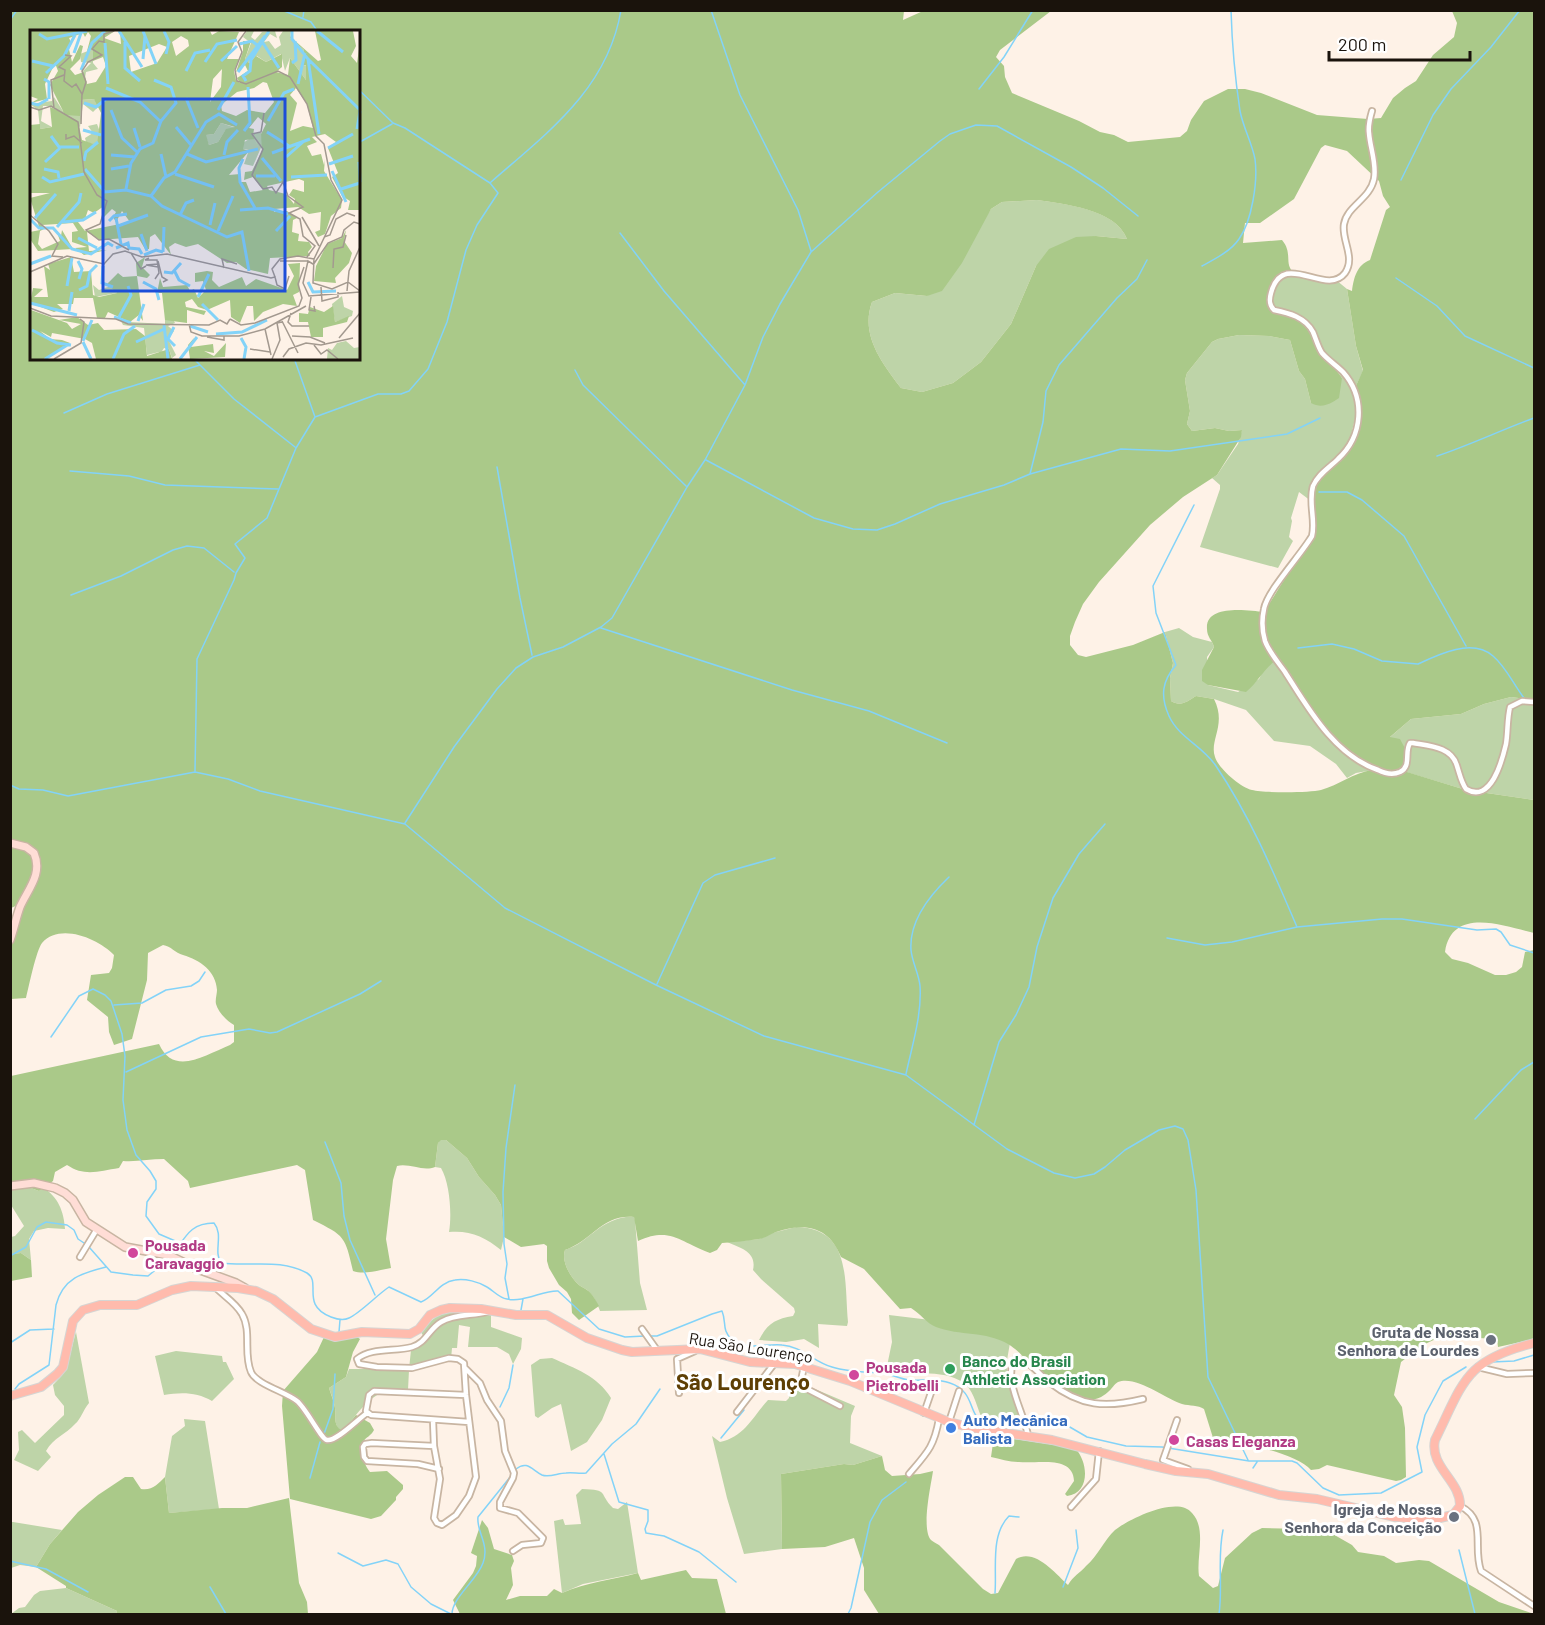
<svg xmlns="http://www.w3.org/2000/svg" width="1545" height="1625" viewBox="0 0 1545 1625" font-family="Barlow,sans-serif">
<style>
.green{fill:#bed4a8}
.forest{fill:#aac989;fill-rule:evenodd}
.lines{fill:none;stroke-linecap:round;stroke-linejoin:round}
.stream{stroke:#83d3f8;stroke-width:1.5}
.street-casing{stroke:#c8b5a2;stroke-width:8}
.secondary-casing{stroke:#c8b5a2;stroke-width:10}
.primary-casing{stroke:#d6d5d3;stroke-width:10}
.street{stroke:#fff;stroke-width:4.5}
.secondary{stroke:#ffddd6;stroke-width:7}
.primary{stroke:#ffbbad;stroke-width:8}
.hotel-dot{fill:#d1479c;stroke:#fff;stroke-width:2}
.worship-dot{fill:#6b7280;stroke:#fff;stroke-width:2}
.leisure-dot{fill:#2e9e5b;stroke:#fff;stroke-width:2}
.shop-dot{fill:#3f7fe0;stroke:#fff;stroke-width:2}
.labels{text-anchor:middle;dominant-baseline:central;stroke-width:6;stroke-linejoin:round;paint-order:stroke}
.hotel-label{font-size:16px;font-weight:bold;fill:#b23c85;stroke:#fff;text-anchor:start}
.worship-label{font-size:16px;font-weight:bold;fill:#5b616d;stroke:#fff;text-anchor:end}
.street-label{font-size:16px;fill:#1a130c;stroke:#fff}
.leisure-label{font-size:16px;font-weight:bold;fill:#27864d;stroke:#fff;text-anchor:start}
.shop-label{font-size:16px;font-weight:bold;fill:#366cbe;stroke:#fff;text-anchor:start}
.district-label{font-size:22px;font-weight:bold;fill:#5e3f04;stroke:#fff}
.inset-river{fill:none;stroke:#83d3f8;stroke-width:3}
.inset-road{fill:none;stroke:#a3998f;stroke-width:1.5}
.view{fill:#1d4ed8;fill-opacity:0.15;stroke:#1d4ed8;stroke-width:3}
.inset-edge{fill:none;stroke:#1a130c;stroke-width:3}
</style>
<rect width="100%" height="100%" fill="#fef2e7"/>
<!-- green -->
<path class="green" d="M 1037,200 C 1064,204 1116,209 1127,239 L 1096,236 L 1036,266 L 1011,324 L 981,362 L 953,383 L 922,392 L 901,388 C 882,363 860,335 872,302 L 895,293 L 927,296 L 991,209 L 1002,202 Z
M 1293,272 L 1313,280 L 1336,280 L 1347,289 L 1356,346 L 1363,371 L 1355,388 L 1356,415 L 1349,443 L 1311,501 L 1299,492 L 1291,518 L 1292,521 L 1289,537 L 1293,541 L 1278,568 L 1200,547 L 1220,489 L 1220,485 L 1212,478 L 1217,475 L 1238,444 L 1242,430 L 1229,431 L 1215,428 L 1192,431 L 1187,424 L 1190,411 L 1185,380 L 1187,373 L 1212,342 L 1218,339 L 1239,335 L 1269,336 L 1290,340 L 1299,371 L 1305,379 L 1311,403 L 1342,378 L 1320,348 L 1275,310 L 1273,298 L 1274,285 Z
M 1179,628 L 1193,637 L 1212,642 L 1214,647 L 1207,657 L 1208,685 L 1238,692 L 1259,679 L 1264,669 L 1274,661 L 1373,770 L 1356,773 L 1347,778 L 1336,764 L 1310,746 L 1274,741 L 1246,710 L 1214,699 L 1196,696 C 1186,702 1181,707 1171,701 L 1170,678 L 1173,663 L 1165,632 Z
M 1511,697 L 1534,700 L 1534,800 L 1466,790 L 1406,772 L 1409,763 L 1389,738 L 1411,719 L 1461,714 L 1484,704 Z
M 440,1140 L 446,1140 L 467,1158 L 479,1177 L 495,1195 L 501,1205 L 504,1237 L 501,1250 C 485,1237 470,1230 449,1232 C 452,1215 450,1183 441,1168 L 435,1167 L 438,1143 Z
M 20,1184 L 39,1191 L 43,1188 C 58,1196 64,1212 65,1229 L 48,1228 L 34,1231 L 29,1239 L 31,1260 L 21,1253 L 11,1254 L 11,1237 L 15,1236 L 24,1226 L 11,1205 L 11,1186 Z
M 626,1217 L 634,1217 L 635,1220 L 640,1283 L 647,1310 L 600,1311 C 598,1305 593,1294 587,1290 C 585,1288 581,1287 579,1285 C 570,1277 561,1261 565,1250 C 590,1242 596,1222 626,1217 Z
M 796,1227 C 852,1228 844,1281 848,1322 L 847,1326 L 818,1324 L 819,1348 L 804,1339 L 786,1342 L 759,1340 C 767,1324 775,1319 793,1316 L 795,1312 L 794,1308 L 761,1279 L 753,1270 C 757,1252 741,1248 727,1242 L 759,1239 L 772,1233 Z
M 463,1310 L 491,1314 L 491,1327 L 522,1338 L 521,1349 L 513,1364 L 509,1354 L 497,1347 L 468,1347 L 470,1327 L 459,1325 L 457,1348 L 452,1348 L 451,1359 L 424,1368 L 409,1370 L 408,1390 C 402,1390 395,1389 389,1390 C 370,1394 354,1417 343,1432 C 333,1426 336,1418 335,1408 C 334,1401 331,1394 329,1388 L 346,1377 L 349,1369 L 409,1369 L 411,1350 L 426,1341 L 421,1332 C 436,1315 441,1311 463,1310 Z
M 889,1315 L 947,1322 L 1011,1337 L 1006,1366 L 1020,1416 L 1003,1419 L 981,1416 C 977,1407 974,1393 967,1386 C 949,1367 911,1378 887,1366 L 892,1342 Z
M 76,1332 L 89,1403 C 83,1410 81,1419 75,1424 C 65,1435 54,1437 46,1451 L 51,1457 L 38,1471 L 14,1460 L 19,1450 L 18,1432 L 22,1430 L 35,1443 L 64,1415 L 64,1406 L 55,1395 L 53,1385 C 71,1368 69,1354 76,1332 Z
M 176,1351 L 222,1356 L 223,1362 L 226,1362 L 234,1379 L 212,1401 C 197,1392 181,1392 164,1395 L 155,1356 Z
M 552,1358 C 574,1368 598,1376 611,1398 L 602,1420 L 587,1442 L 571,1451 L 561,1404 L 552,1408 L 538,1418 L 535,1416 L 531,1365 L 540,1359 Z
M 789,1378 L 855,1406 L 851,1416 L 850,1443 L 882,1456 L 853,1465 L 844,1464 L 781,1474 L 782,1549 L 744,1554 L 727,1498 L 712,1436 L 720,1442 C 745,1437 753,1416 768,1400 L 786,1401 L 789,1398 Z
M 184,1419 L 205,1421 L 219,1509 L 169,1513 L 165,1477 L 172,1436 L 185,1426 Z
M 582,1489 C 610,1490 598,1493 613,1508 L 618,1509 L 627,1502 L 638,1573 L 583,1584 L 562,1593 L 554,1521 L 563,1519 L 565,1525 L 581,1524 L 576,1495 Z
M 10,1522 L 13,1522 L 62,1530 L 50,1544 L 36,1567 L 20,1565 L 11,1568 Z
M 66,1588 L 117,1611 L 116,1614 L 11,1614 L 19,1608 L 25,1607 L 34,1595 L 40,1591 Z"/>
<!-- forest -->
<path class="forest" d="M 11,11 L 904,11 L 903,20 L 923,11 L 1051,11 L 1000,50 L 996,57 L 1004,66 L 1005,77 L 1012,93 L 1079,121 L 1100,132 L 1114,135 L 1128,142 L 1180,137 L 1187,131 L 1191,120 L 1204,101 L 1228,89 L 1245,89 L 1261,93 L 1317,115 L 1368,119 L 1381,118 L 1393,98 L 1405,88 L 1416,81 L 1433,55 L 1454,37 L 1457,23 L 1452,11 L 1534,11 L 1534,700 L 1511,697 L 1484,704 L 1461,714 L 1411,719 L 1390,737 L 1400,739 L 1409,756 L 1407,772 L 1466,790 L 1534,800 L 1534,933 C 1506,927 1452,905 1445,952 L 1452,959 L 1468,963 L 1495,975 L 1506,975 L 1516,972 L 1522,967 L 1525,952 L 1534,950 L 1534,1339 L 1498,1347 L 1497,1339 L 1442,1336 L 1423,1345 L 1401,1362 L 1394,1395 L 1402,1407 L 1405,1428 L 1406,1477 L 1401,1480 L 1396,1481 L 1327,1465 L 1319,1469 L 1311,1470 C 1296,1453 1236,1440 1214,1441 L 1204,1409 C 1198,1405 1190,1406 1182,1404 C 1166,1399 1136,1375 1118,1382 C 1114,1384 1112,1389 1108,1392 C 1096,1403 1085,1400 1070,1396 C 1036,1387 1034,1360 1008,1344 C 986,1331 960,1336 936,1327 C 926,1323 921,1314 911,1308 L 900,1309 L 864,1269 L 841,1257 C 829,1227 806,1222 776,1232 C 770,1234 766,1238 759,1239 C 747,1241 734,1242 722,1243 L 717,1250 L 710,1253 C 681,1243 671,1226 638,1241 L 634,1217 C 602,1214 592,1241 565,1250 C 561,1261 570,1277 579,1285 C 581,1287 585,1288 587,1290 C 592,1293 596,1301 599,1306 L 579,1320 L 572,1313 L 571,1299 L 567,1292 L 559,1285 L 549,1268 L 547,1261 L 547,1246 L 544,1244 L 521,1247 L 504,1237 L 501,1205 L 495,1195 L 479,1177 L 467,1158 L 446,1140 L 441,1140 L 438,1143 L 435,1167 C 423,1172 410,1163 397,1166 L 393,1180 L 386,1239 L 391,1268 C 379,1270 365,1275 353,1271 C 345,1236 345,1236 313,1220 L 305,1170 L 297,1165 L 190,1188 L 188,1181 L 164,1159 C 150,1159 137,1162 123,1161 L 119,1168 C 99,1171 85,1177 67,1165 L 55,1172 L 53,1181 L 39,1191 L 20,1184 L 11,1186 L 11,1076 L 159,1044 C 174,1077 205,1055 230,1045 L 234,1042 L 234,1025 C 227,1021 218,1012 216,1004 C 215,1000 217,994 217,990 C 216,971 200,960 183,955 C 175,953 171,946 163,945 L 148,953 L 147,980 L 132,1039 L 114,1045 L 109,1032 L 108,1017 L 87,1000 L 91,975 L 109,973 L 112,968 L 114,955 C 99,939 60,922 42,943 C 36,951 29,986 26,998 L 11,999 L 11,938 L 18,905 L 11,908 ZM 32,32 L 358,32 L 358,358 L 32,358 ZM 1325,145 L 1347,151 L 1379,181 L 1383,196 L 1390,207 L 1386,210 L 1370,260 C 1357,265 1354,277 1352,291 L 1347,289 L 1356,346 L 1363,370 L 1355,388 L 1356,415 L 1353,434 L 1346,448 L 1320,474 L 1311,492 L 1312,535 L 1264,612 C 1247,610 1205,604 1207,629 C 1207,637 1212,640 1214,647 L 1202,670 L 1202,681 L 1208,685 L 1246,692 C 1258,682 1263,670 1275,661 L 1330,741 L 1372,770 C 1353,773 1339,785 1321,790 C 1309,793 1264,793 1252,790 C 1240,787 1219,769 1215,757 C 1209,740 1227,725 1214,699 L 1196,696 C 1186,702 1181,707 1171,701 L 1170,678 L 1173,663 L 1165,632 L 1133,645 L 1086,657 L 1078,655 L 1070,645 L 1070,636 L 1075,622 L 1083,604 L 1099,582 L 1150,525 L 1183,497 L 1217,475 L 1241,437 L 1242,430 L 1229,431 L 1215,428 L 1192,431 L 1187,424 L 1190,411 L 1185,380 L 1187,373 L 1212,342 L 1218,339 L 1239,335 L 1269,336 L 1290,340 L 1299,371 L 1305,379 L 1311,403 C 1322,409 1330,404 1339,398 L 1342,378 L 1320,348 L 1309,326 L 1288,313 L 1275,310 L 1273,298 L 1275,285 L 1293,272 C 1284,263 1293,253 1282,240 L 1243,243 L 1245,223 L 1260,223 L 1294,199 L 1321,148 ZM 1037,200 C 1063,204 1116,209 1127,239 L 1096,236 L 1076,237 L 1049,249 L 1036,266 L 1011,324 L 981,362 L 953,383 L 922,392 L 901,388 C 882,363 860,335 872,302 L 895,293 L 927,296 L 942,291 L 962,263 L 991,209 L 1002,202 Z
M 21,1253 L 31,1260 L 32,1277 L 11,1281 L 11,1254 Z
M 324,1337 L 335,1340 L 357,1337 L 360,1339 L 353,1352 L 346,1377 L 329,1388 C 331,1395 334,1401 335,1408 C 336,1418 333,1426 343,1431 L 356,1415 L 370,1423 L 374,1430 C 371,1436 366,1437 363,1442 C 358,1450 365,1466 370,1472 L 387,1471 L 403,1485 L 403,1489 L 396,1497 L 396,1500 L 381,1516 L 371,1519 L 290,1499 L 282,1406 L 283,1391 L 317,1352 Z
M 994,1436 L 1075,1448 C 1089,1463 1090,1493 1067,1496 L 1065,1494 L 1074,1481 C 1073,1455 1038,1464 1019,1462 C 1010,1462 1000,1459 991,1457 Z
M 882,1456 L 885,1470 L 892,1476 L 920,1474 L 933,1471 C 931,1485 921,1529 931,1540 C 933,1542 936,1543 939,1545 L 983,1589 L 991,1594 L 998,1593 L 1016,1559 C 1035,1548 1055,1573 1068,1585 C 1073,1576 1080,1573 1086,1566 C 1098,1556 1104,1540 1115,1530 C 1129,1519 1178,1495 1192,1513 C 1207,1529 1196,1557 1199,1576 L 1213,1588 L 1218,1586 L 1225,1558 L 1252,1533 L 1262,1528 L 1305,1529 L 1331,1533 L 1352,1545 L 1358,1552 L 1384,1556 L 1396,1563 L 1419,1560 L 1429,1561 L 1499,1602 L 1534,1614 L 879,1614 L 864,1590 L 864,1568 L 854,1538 L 825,1547 L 782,1549 L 781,1474 L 844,1464 L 853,1465 Z
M 125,1477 L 133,1477 L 141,1489 C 152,1491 158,1484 165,1477 L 169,1513 L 222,1508 L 247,1508 L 289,1498 L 299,1583 L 307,1602 L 308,1614 L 116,1614 L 117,1611 L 66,1588 L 66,1586 L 36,1567 L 50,1544 L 78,1512 L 98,1495 Z
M 482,1520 L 488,1528 L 494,1549 L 512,1555 L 514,1561 L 511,1568 L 513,1585 L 506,1600 L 520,1596 L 547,1596 L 554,1589 L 562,1593 C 587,1582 612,1580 638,1573 L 641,1580 L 686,1570 L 692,1578 L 717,1579 L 726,1614 L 460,1614 L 453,1600 L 473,1573 L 476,1566 L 477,1556 L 471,1553 Z"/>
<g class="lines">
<!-- stream -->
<path class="stream" d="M 282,10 L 311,22 L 318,32
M 711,10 L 740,95 L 798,210 L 811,251
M 303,17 L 304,10
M 10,20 L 17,10
M 979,89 L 1004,57 L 1033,10
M 358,143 L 392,124
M 1401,180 L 1433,115 L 1451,89 L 1491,47 L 1520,10
M 491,182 C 547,133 608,89 621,10
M 620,233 L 664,291 L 745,385
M 1202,266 C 1215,259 1231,251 1239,239 C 1252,221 1258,181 1255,159 C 1252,143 1243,127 1240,111 C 1235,78 1232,44 1231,10
M 1396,278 L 1437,306 L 1465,336 L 1534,368
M 193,358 L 234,399 L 295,447
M 294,358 L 315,417
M 575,370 L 583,385 L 686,486
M 64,413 L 107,394 L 200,365
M 1437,456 C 1470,445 1501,430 1534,418
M 706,460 L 814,518 L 853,529 L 877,530 L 895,524 L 940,504 L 1004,485 L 1030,474 L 1121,449 L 1170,451 L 1287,434 L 1320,418
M 497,467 L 520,598 L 532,655
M 70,471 L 129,476 L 165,485 L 278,489
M 1030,474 L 1043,422 L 1046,391 L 1059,365 L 1117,298 L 1137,279 L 1147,260
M 1319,492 L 1347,492 L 1362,500 L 1404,536 L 1466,646
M 1194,505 L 1153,586 L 1156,613 L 1176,665 C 1162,681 1160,696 1169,716 C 1179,738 1203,746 1216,766 C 1250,816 1273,871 1297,927
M 71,595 L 121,576 L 173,550 L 187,546 L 204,548 L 234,572
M 601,628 L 792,690 L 869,711 L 947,743
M 1298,648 L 1332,644 L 1354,649 L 1382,661 L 1418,664 C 1439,654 1472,638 1493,656 C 1506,667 1514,685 1524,698
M 195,771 L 197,659 L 234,580 L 236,573 L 245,558 L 235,544 L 267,518 L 296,448 L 315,417 L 378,394 L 401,394 L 409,391 L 428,369 L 447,322 L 466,250 L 477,225 L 498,193 L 490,183 L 405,128 L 393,123 L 358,89
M 10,785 L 19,789 L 43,790 L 68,796 L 195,772 L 228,779 L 260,791 L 405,824 L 505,908 L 656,985 L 764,1036 L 906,1075 L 1007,1149 L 1054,1173 L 1075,1178 L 1094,1174 L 1105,1167 L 1125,1150 L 1159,1130 L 1175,1126 L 1183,1129 L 1188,1140 L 1196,1190 L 1208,1377 L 1248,1460
M 405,823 L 454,747 L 497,689 L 516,668 L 533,657 L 563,647 L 601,627 L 612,618 L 687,487 L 705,460 L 745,385 L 763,337 L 780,304 L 811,252 L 878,192 L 940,141 L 950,134 L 976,125 L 997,126 L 1071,167 L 1103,188 L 1138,216
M 1167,938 L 1205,945 L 1232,942 L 1297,927 L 1382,919 L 1402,919 L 1477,930 L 1496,929 L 1501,932 L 1510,945 L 1534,953
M 657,984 L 703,883 L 715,875 L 775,858
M 114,1005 L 142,1003 L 166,990 L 191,986 L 199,981 L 205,972
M 51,1037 L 79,996 L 93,989 L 105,995 L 111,1001 L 122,1034 L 125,1056 L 123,1100 L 127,1130 L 136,1155 L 150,1171 L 156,1181 L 156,1189 L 147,1202 L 146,1216 L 159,1234 L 180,1243
M 126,1072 L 201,1037 L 249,1029 L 270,1033 L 277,1032 L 360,994 L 381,981
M 906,1074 C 912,1046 922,1015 920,986 C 919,974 912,962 911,950 C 909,922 929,896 949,877
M 1475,1119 L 1521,1070 L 1534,1062
M 974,1125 L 999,1042 L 1016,1015 L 1029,987 L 1037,947 L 1053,898 L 1079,854 L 1105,824
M 325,1142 L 341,1183 L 344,1216 L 350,1240 L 375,1295
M 89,1247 L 111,1272 L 133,1275 L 148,1276 L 170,1258
M 173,1254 C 186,1236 191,1223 214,1223 C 224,1235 213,1251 221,1263 C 250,1267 280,1258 307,1273 C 322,1282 300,1305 331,1317 C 336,1319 343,1321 349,1318 C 360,1313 377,1295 389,1287 L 421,1302 C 433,1298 439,1282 455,1280 C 465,1278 479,1282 487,1287 C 494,1291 499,1298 507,1299 C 523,1303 544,1290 558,1291 L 599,1329 L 625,1337 L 645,1336
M 10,1256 L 26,1247 L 37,1227 L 46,1222 L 67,1225 L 74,1230 L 78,1239 L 84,1243
M 509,1299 L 505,1278 L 507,1264 L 504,1244 L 503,1192 L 506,1148 L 515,1085
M 521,1310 L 523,1299
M 339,1332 L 340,1320
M 650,1336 L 657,1336 L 712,1314 L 722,1311 C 727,1323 721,1329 732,1340 C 744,1351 768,1343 782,1345 C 801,1346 814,1362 832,1367 C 848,1372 865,1372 882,1373 C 891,1374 900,1379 909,1380 C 922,1381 937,1378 950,1383 C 976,1392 967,1414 984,1423 L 1019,1423 L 1029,1419 L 1048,1418 L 1056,1419 L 1087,1437 L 1126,1446 L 1162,1447 L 1249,1461 L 1292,1461 L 1297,1463 L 1323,1488 L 1339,1495 L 1381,1493 L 1422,1472 L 1417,1447 L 1425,1415 L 1443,1381 L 1466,1367
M 10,1343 L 30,1330 L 54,1329
M 1492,1362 L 1514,1361 L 1534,1355
M 15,1389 L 19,1384 L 49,1365 L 56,1305 C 63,1278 82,1273 106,1267
M 500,1407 L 509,1388 L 513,1365
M 324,1434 L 333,1409 L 335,1374
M 721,1438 L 744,1410
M 604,1454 L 619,1502 L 648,1510 L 648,1521 L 645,1529 L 646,1533 L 664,1536 L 699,1552 L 736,1582
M 1253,1468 L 1257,1462
M 516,1469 C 527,1460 532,1470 542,1475 C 549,1478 558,1473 566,1473 C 573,1472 579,1474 586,1473 L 612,1444 L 636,1424 L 660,1389
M 310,1478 L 320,1442
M 1459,1550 L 1475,1614
M 338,1553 L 363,1566 L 386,1560 L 398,1564 L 411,1587 L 431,1604 L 451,1614
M 10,1561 L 46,1569 L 88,1592
M 210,1587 L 226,1614
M 1063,1587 L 1078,1548 L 1076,1530
M 995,1593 C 997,1569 990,1535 1009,1516 L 1019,1517
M 452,1614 C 452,1598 477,1580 483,1563 C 490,1544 476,1532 478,1517 L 511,1476
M 848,1614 L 851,1608 L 870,1522 L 882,1500 L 906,1482
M 1219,1614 C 1223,1586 1217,1558 1223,1530"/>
<defs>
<path id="street" d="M 1372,111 C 1370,118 1368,126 1369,133 C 1370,148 1377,164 1374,179 C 1370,199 1347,206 1344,224 C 1341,240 1356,257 1345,273 C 1326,298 1283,248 1271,293 C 1269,300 1269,305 1274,310 C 1289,313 1305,317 1313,332 C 1316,339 1318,347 1322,353 C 1328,360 1336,365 1343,372 C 1366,398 1363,436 1338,459 C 1329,468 1318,474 1313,486 C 1308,503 1316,520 1312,536 C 1301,555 1267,591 1264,609 C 1262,618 1262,631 1265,641 C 1269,652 1278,662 1285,672 C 1308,708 1334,755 1378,770 C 1384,773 1393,775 1400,772 C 1412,766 1404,752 1410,743 L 1413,743 C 1430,746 1452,747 1457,766 C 1460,775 1461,782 1466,789 C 1491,804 1502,761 1506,744 C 1508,732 1507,719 1510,707 L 1522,701 L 1534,702
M 80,1257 L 97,1229
M 216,1288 C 224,1296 236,1303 242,1314 C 252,1331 243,1354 251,1372 C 256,1384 286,1392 297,1401 C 306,1408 321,1439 327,1440 C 336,1442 358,1419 367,1413
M 642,1329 L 657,1350
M 804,1366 L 802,1376 L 805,1388 L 840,1406
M 1478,1367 L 1507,1374 L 1534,1373
M 465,1368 L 480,1383 L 487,1400 L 501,1421 L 505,1451 L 514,1473 L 513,1478 L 500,1502 L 500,1508 L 518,1513 L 543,1538 L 541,1543 L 522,1545 L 513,1551
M 679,1393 L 677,1359 L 695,1351
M 466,1395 L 374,1391 L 369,1395 L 366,1411 L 371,1415 L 469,1422
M 737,1412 L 774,1364
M 924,1413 L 934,1384
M 433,1420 L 434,1446 L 440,1479 L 434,1518 L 437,1523 L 442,1525 L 456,1515 L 469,1496 L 476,1477 L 466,1395 L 464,1363 L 458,1359 L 449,1358 L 412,1368 L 377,1367 L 359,1364 L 357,1359 C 372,1347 395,1352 412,1347 C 426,1343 429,1329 441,1322 C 454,1314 473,1316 487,1312
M 1177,1420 L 1163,1460 L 1188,1469
M 949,1422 L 959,1391
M 1028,1436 C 1025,1414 1002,1379 1015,1359 C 1028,1358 1039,1375 1049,1382 C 1081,1407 1106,1408 1143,1399
M 434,1446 L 372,1443 L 365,1444 L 363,1447 L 364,1457 L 367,1461 L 418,1464 L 439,1469
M 909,1474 C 927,1453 934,1447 939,1419
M 1460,1506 C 1488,1520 1472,1546 1481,1571 L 1534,1606
M 1071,1507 L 1096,1479 L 1099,1451"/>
<path id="secondary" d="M 10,843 L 26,847 L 34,853 C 43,874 28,889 20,907 C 16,918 14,929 10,940
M 10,1186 L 34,1183 L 55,1188 L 65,1193 L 73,1200 L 86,1222 L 125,1247 L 168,1255 L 195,1268 L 236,1283 L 245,1288"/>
<path id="primary" d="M 10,1396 L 41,1387 L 57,1374 L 63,1367 L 73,1321 L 83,1310 L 100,1305 L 137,1305 L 172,1290 L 191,1286 L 238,1288 L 256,1291 L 273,1299 L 311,1329 L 335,1337 L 362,1332 L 410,1334 L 419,1329 L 430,1315 L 441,1310 L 450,1308 L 481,1309 L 516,1315 L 547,1315 L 587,1338 L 622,1350 L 632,1352 L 700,1349 L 750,1362 L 795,1364 L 850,1381 L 949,1422 L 973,1428 L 1052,1440 L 1145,1464 L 1176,1471 L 1208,1474 L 1279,1495 L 1317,1499 L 1394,1517 L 1431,1520 L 1453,1515 L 1460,1506 C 1461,1481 1429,1467 1435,1440 C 1464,1381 1465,1360 1534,1343"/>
</defs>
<!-- street casing -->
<use href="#street" class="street-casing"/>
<!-- secondary casing -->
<use href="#secondary" class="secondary-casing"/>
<!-- primary casing -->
<use href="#primary" class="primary-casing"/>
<!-- street -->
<use href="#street" class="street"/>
<!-- secondary -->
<use href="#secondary" class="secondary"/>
<!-- primary -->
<use href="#primary" class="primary"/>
</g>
<!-- markers -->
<g class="hotel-dot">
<circle cx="133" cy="1253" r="6"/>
<circle cx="854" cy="1375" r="6"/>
<circle cx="1174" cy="1440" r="6"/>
</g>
<g class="worship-dot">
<circle cx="1491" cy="1340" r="6"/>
<circle cx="1454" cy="1517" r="6"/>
</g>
<circle class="leisure-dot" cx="950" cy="1369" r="6"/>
<circle class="shop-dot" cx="951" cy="1428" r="6"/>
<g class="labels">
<!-- hotel labels -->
<g class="hotel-label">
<text x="145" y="1244">Pousada<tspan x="145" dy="18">Caravaggio</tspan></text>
<text x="866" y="1366">Pousada<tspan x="866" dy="18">Pietrobelli</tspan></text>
<text x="1186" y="1440">Casas Eleganza</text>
</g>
<!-- worship labels -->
<g class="worship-label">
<text x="1479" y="1331">Gruta de Nossa<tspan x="1479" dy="18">Senhora de Lourdes</tspan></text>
<text x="1442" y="1508">Igreja de Nossa<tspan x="1442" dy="18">Senhora da Conceição</tspan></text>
</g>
<!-- street labels -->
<g class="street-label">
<text transform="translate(751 1347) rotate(9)">Rua São Lourenço</text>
</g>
<!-- leisure labels -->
<g class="leisure-label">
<text x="962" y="1360">Banco do Brasil<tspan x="962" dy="18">Athletic Association</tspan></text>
</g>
<!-- shop labels -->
<g class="shop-label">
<text x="963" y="1419">Auto Mecânica<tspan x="963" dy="18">Balista</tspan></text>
</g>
<!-- district labels -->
<g class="district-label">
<text x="743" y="1381">São Lourenço</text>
</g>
</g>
<!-- overview -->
<g transform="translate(30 30)">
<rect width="330" height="330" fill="#fef2e7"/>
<path d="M 217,1 L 224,1 L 221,7 L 225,10 L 232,2 L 245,1 L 247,8 L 240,4 L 234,12 L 239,11 L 245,19 L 251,15 L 249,7 L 253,1 L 261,1 L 260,8 L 274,20 L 272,36 L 277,35 L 276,50 L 260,28 L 255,41 L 251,24 L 236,32 L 227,26 L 218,33 L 215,29 L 221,13 L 213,7 ZM 63,19 L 63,33 L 68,39 L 56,42 L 55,48 L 53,41 L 61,33 L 51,32 L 50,24 ZM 24,67 L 33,81 L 52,70 L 64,69 L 70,75 L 63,82 L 53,74 L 50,97 L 20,76 L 13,76 L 11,91 L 22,97 L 10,99 L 8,80 L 0,74 L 22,71 ZM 191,93 L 206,98 L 195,101 L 188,112 L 179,115 L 175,105 L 184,104 ZM 67,94 L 70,102 L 67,115 L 56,112 L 55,108 L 63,103 L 58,96 ZM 223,103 L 231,103 L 233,113 L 223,136 L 214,134 L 219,120 L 213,119 L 213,113 L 219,109 L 225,109 L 228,117 ZM 63,255 L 69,260 L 81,256 L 87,263 L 65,267 ZM 312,266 L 314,277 L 323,281 L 322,286 L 305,292 L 302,274 ZM 89,287 L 100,292 L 135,294 L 135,290 L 143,289 L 145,293 L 138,296 L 144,301 L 138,309 L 146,325 L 142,328 L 139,319 L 134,318 L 129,326 L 129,322 L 117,325 L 114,298 L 93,295 ZM 316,311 L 324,318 L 330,317 L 329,329 L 297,329 L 298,318 L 302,320 L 307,313 Z" fill="#bed4a8"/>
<path d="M 0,1 L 85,1 L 74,8 L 91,14 L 90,1 L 180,1 L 182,5 L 189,1 L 209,2 L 197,29 L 209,29 L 204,41 L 206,50 L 210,53 L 207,48 L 218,41 L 215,35 L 206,42 L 213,21 L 213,11 L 221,11 L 215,29 L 219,33 L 226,26 L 236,32 L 252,24 L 252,37 L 246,42 L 258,45 L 260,28 L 276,50 L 276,35 L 272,36 L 274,20 L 260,8 L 262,2 L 263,9 L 288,31 L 291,30 L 285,1 L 323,1 L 326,16 L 321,26 L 327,33 L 330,12 L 330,180 L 318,180 L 320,171 L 312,166 L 302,147 L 308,143 L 298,118 L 306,112 L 295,104 L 282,107 L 287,112 L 277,116 L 282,126 L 291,124 L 294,135 L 295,129 L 294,141 L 312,170 L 311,178 L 301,186 L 295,204 L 288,207 L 285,202 L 290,200 L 291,182 L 279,184 L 268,177 L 244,179 L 244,182 L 257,181 L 267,188 L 263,190 L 262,202 L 269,204 L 268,211 L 279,212 L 282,217 L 278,222 L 280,226 L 240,228 L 238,244 L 216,239 L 206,232 L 197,233 L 168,214 L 156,217 L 145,213 L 139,217 L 141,225 L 125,204 L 120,207 L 119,219 L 115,219 L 108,207 L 70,210 L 57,202 L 59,221 L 77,220 L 54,225 L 45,218 L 57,217 L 42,212 L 42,202 L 48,201 L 43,193 L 12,195 L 14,199 L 10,201 L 8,214 L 12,219 L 30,211 L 28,205 L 31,206 L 32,200 L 43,219 L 8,221 L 0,209 L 0,202 L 10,200 L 0,168 L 20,163 L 0,163 L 0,95 L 10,94 L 10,99 L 22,97 L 20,77 L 34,83 L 20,55 L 28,41 L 25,33 L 15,54 L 17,69 L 1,73 L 8,69 L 0,66 ZM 53,3 L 55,7 L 58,2 L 61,6 L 57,21 L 63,19 L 63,31 L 73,27 L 76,36 L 66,52 L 57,54 L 54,42 L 45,45 L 40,39 L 50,29 L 53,16 L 50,15 L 42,32 L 39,19 L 44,8 L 41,12 L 39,8 ZM 151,6 L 158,10 L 159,16 L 146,26 L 142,12 ZM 129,14 L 137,17 L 127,33 L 101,42 L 99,26 ZM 192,39 L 191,57 L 180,72 L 183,49 ZM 233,52 L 237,53 L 244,72 L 235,83 L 217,80 L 206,86 L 192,81 L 191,75 L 207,62 L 224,58 ZM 266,58 L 277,74 L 283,98 L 273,96 L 260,101 L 267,73 L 260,65 ZM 64,69 L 71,83 L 67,115 L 52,110 L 48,91 L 36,85 L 50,86 L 51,70 ZM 228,87 L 236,94 L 231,104 L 232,121 L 222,141 L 215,142 L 214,150 L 223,147 L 233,160 L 220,162 L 216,152 L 211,152 L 210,144 L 199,145 L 219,121 L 213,119 L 215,110 L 225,109 L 230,116 L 223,106 L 224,99 L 219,98 ZM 191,93 L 205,97 L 196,99 L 188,112 L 179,115 L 176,105 L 184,104 ZM 269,149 L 274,151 L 274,162 L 263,159 L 259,165 L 265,169 L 264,174 L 256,164 L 239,160 L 237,156 ZM 74,176 L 74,187 L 82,179 L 86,182 L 83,187 L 86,192 L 92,181 L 100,192 L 55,201 L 48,192 L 55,189 L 58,180 L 64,183 ZM 316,200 L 314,211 L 322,223 L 319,233 L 305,248 L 306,253 L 284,251 L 286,236 L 297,214 L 312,208 ZM 41,227 L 44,242 L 61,241 L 63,265 L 69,267 L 87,263 L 77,254 L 88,243 L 93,247 L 107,246 L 106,233 L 115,227 L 112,237 L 120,245 L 117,248 L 107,246 L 113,291 L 109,285 L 100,292 L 78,282 L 75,288 L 67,288 L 63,268 L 44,268 L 43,274 L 27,274 L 33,279 L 24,282 L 0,273 L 3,258 L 13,259 L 4,267 L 18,267 L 14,236 L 20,240 L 18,234 ZM 270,233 L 269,262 L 263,265 L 267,276 L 253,274 L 233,282 L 224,291 L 223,276 L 217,276 L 210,293 L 201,287 L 200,270 L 177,280 L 168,277 L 162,269 L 155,272 L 156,277 L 176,281 L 174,285 L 157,280 L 157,293 L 135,290 L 132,263 L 127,263 L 130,248 L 133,257 L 157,255 L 160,261 L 164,259 L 168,268 L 176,260 L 173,251 L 165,252 L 165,243 L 177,241 L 183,242 L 182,250 L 189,257 L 212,247 L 216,256 L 226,249 L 257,260 L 264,246 L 258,234 ZM 303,276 L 305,292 L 319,286 L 317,292 L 293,298 L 293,307 L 281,307 L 278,292 L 269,292 L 269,283 L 278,284 L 280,277 L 294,282 ZM 1,280 L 37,293 L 42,299 L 51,294 L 29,290 L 47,287 L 58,295 L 68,293 L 74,300 L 106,299 L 115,306 L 117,326 L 139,319 L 142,329 L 66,329 L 62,313 L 55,309 L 22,303 L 21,307 L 10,301 L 20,309 L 32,310 L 40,313 L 14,329 L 0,329 ZM 164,308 L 161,317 L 183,314 L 184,323 L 174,321 L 184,326 L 196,313 L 195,327 L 160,329 L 158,315 Z" fill="#aac989" fill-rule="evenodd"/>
<path class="inset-river" d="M 89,1 L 112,37M 113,1 L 126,34M 134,1 L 139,12 L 136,24M 262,1 L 262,9 L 278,29 L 289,104M 287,1 L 313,22M 9,4 L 17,9 L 57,1M 95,12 L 95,38 L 110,51M 75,13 L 78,54M 233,13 L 249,38M 209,14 L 222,11 L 227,15M 44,23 L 51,3M 113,29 L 115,6M 278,29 L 330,80M 2,31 L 23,36M 191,31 L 207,16M 175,32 L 187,14 L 207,10M 262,33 L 266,30 L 265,11M 51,40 L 62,13 L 75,1M 156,41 L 165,23 L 180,20M 208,42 L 235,6M 16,43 L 34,26 L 45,5M 14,49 L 19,52 L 19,69M 216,51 L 213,46 L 220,41 L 221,30 L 239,1M 268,54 L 275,23M 76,58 L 110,72 L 130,91M 156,68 L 168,98M 1,73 L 8,75 L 18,69M 54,73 L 66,77 L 76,69M 81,80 L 92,108 L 107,122M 188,80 L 204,52M 238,91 L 254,63 L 264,59M 146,97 L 161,115M 104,98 L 110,117M 327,99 L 330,81M 53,100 L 71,105M 214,101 L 220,93 L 218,57M 237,102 L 259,116M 21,106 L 29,117 L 49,117M 298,118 L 323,104M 242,123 L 280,109M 131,124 L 136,147M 157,124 L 176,132 L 228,119M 81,125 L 105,127M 194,125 L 197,112 L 208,100M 256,127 L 273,112M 232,128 L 251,151M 213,129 L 209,138 L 210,152 L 225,178M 54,131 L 56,122 L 68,112M 15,132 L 30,118M 329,132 L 330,152M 299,134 L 323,126M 14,139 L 28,142 L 29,148M 55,139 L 75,162 L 96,160 L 121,166 L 132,176 L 197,207 L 212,202 L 219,241M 81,139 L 99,136M 302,141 L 316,172M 145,144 L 184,157M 226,146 L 245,146M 12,147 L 20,152 L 54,144M 261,147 L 297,145M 96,159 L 101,133 L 110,119 L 123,113 L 131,91 L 146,73 L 141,57 L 124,50M 311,159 L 330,153M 121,166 L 134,148 L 145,142 L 176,92 L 189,84 L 207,95M 210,180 L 238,178 L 258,184M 150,185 L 156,173 L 164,170M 5,188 L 26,164M 86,188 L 91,214M 0,189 L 9,198 L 23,198 L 42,219 L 61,224 L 78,213 L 83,216M 79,191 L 84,186 L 97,184M 33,192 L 53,190 L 66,182M 180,195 L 185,173M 88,196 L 118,185M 27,197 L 49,172 L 51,163M 188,201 L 203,166M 246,201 L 260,186M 111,204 L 117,221M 48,208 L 67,218M 86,218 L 98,213 L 99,218 L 109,219 L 112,224M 133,222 L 134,197M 114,225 L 126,220 L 133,222M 48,231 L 52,239 L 49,249M 0,234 L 21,226M 73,236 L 72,253 L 83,257M 144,240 L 149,250 L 160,256M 134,242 L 142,243 L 151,233M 113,252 L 126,259 L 129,270M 278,252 L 283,262 L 306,261M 37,256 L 42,228M 49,260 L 57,256 L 60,242 L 67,235M 168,267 L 179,244M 0,273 L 47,285M 172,274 L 188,290M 39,281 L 42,262M 84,287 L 101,293M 89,287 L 101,265 L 98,256M 108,291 L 114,274M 134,295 L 138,329M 160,296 L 178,302M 144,297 L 138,309 L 145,316M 2,300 L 27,313 L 41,315M 186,304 L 212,302 L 237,290M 211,308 L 216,317 L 214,329M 53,311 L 62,290M 53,312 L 61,329M 106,312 L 134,299M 15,329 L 39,314M 83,329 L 94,304 L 105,296M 150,329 L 167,307"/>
<path class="inset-road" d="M 216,1 L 208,12 L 212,22 L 205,40 L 207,51 L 216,54 L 248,41 L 260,47 L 277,74 L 286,106 L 294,114 L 301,150 L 312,170 L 284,229M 35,25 L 41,26 L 29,37 L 35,40 L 34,51 L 42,57 L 46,54 L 52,64 L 51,94M 52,65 L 56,52 L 52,41 L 58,32 L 72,25 L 62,19 L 69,11 L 74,12 L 74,4 L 84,1M 0,77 L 9,80 L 21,76 L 48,92 L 54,142 L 67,165 L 77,171 L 70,194 L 56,200 L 69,210 L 79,209 L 99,220M 24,78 L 21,50 L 34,45M 234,83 L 231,102 L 222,104 L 233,119 L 222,145 L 233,159 L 242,157 L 246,163 L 253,152 L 258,166 L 273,177 L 259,183 L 270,189 L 273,206 L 285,216 L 277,227M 36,104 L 36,109 L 44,106 L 52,113M 0,185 L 19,201 L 28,214 L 22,226 L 33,227M 272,187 L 289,216M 294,207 L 300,205 L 306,189 L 317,183 L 325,186M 101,223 L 111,239 L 116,236M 119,228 L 115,230 L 127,230 L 129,243 L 125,249M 284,228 L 283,253 L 302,259 L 318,252 L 330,261M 128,231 L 132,247 L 137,250 L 133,252M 250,231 L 278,231M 128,234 L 116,235 L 128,237M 283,234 L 278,231 L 273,253 L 279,266 L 330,262M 283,235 L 298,213 L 312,207 L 314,200 L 324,192 L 330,194M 194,238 L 192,229 L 207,234M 303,238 L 304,219 L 313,217 L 316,205M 0,242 L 37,226 L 74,234 L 83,224 L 95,221 L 112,227 L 137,224 L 241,248 L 245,247 L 242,239 L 250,229 L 268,226 L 284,229M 245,247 L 247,255 L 255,259 L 259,246M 291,257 L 292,271 L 308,267 L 308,262M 317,261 L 319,241 L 330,217M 281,267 L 279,280 L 285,281 L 284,276M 0,278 L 21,286 L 86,289 L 98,294 L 179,295 L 190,290 L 197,294 L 200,289M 261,283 L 258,292 L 262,296 L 279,296M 200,289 L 211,295 L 225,293 L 269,276 L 272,268 L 268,254 L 274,237M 252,291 L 268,323M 159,294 L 161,302 L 172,306 L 209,306 L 235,299 L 276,276M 235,299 L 241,325M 262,306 L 280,307 L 295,313M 177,307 L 194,310 L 194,306M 309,308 L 330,283M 284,315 L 291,324 L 297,320 L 308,329M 220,319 L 240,322M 253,327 L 259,319 L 276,313 L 291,315 L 323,308M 24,329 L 51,313 L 54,292 L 50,289M 242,329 L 250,310 L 247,293 L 252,292"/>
<path class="view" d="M 73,69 L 255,69 L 255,261 L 73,261 Z"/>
<rect width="330" height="330" class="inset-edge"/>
</g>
<!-- border -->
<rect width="1545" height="1625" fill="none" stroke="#1a130c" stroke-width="24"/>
<!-- scale -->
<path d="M1329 51v9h141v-9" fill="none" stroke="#1a130c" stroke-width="3"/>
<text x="1338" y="51" font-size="18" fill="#1a130c" stroke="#ffffff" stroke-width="4.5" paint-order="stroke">200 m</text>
</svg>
